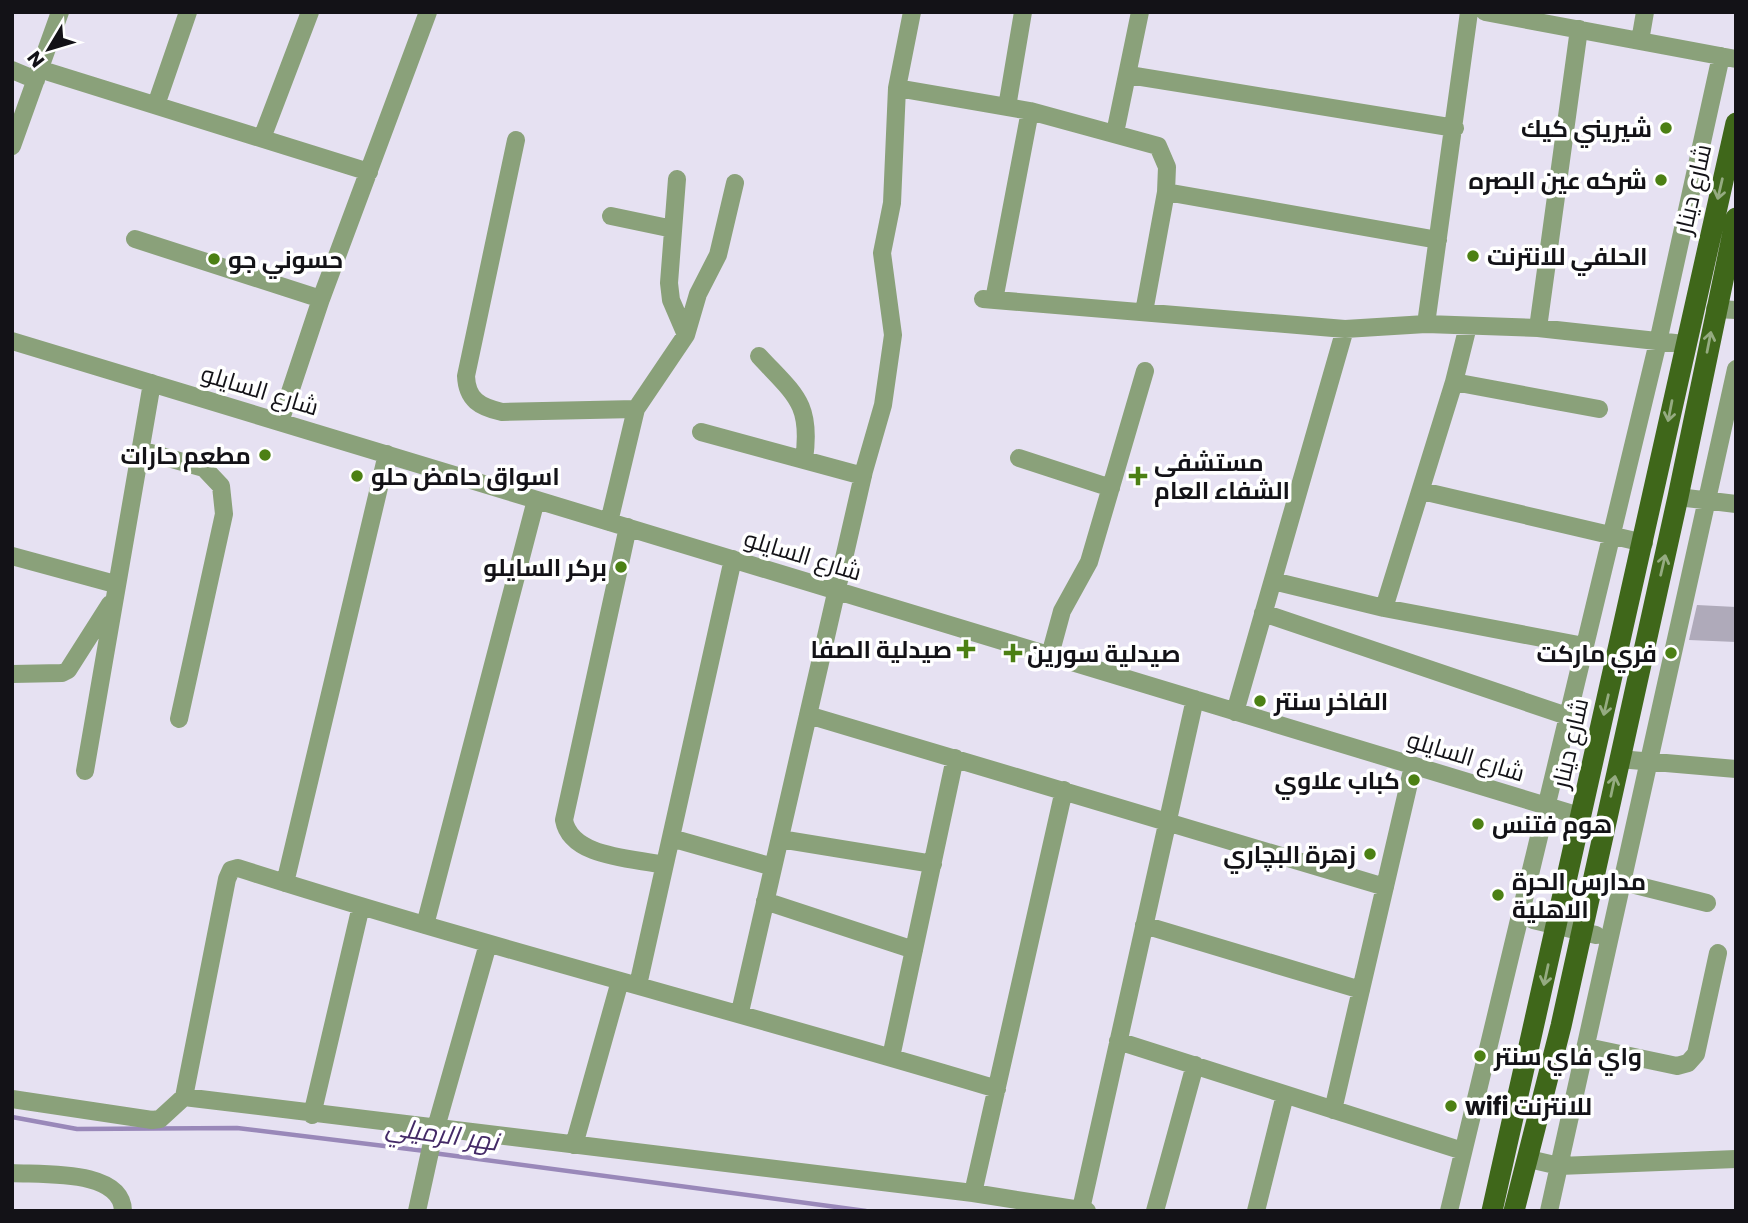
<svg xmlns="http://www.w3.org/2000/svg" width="1748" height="1223" viewBox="0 0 1748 1223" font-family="Poppins,Cairo,sans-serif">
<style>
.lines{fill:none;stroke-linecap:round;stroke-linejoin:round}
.stream{stroke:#9988b9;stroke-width:4.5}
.building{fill:#afaaba}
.minor{stroke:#8aa17a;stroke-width:18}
.major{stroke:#3f671a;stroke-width:21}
.oneway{stroke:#95ab81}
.poi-dot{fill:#4c8014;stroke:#fff;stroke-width:2.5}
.labels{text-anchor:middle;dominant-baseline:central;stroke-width:7;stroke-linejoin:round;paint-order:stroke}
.poi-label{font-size:24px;font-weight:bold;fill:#131217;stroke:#fff;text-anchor:start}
.street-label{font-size:24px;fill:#131217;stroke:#fff}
.water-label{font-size:26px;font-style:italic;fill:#442a67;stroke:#fff}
</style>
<rect width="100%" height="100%" fill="#e6e1f2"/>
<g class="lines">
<!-- stream -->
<path class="stream" d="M 12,1117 L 77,1129 L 237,1128 L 425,1151
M 433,1153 L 866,1211"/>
</g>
<!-- building -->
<path class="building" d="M 1697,605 L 1736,607 L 1736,642 L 1689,640 Z"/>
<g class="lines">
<!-- minor -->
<path class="minor" d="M 1485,12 L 1736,59
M 1640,41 L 1645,12
M 39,69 L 369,172
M 12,70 L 36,80
M 1129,75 L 1455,128
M 897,88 L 1030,111 L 1158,146 L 1167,167 L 1166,192 L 1144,312
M 156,105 L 188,12
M 1007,107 L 1023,12
M 1115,133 L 1140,12
M 262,138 L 310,12
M 516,140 L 466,376 C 467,400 480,407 502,412 L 636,409
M 12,146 L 60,12
M 677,179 L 669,283 L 671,300 L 686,335
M 1166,192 L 1438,240
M 611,216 L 673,229
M 135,239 L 321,299
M 983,299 L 1345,329 L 1426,324 L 1538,328 L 1684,344
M 994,300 L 1030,111
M 1715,309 L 1736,310
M 1426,324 L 1469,12
M 1538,328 L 1579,29
M 12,341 L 1580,816
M 759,356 C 795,395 812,403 804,460
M 1454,382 L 1599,409
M 280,422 L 321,299 L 428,12
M 701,432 L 863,476
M 140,450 L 204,468 L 221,486 L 224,514 L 179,719
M 1019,458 L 1111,488
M 1422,491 L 1644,543
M 1678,497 L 1736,504
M 609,522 L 636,409 L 686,335 L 698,294 L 718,255 L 735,183
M 628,527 L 564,820 C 571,858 633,858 664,865
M 12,556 L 115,584
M 1273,581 L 1384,608 L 1584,646
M 1384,608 L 1454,382 L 1468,326
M 1263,613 L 1567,716
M 1050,655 L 1062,611 L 1089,562 L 1145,371
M 12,674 L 62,673 L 68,670 L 110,604
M 1235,712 L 1345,329
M 808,715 L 1385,887
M 1619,759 L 1736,769
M 85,771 L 152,383
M 671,838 L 773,867
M 780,839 L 933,864
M 1623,882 L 1707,903
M 285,883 L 387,454
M 765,901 L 914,950
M 1533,920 L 1596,935
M 425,925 L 536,500
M 1144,925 L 1361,990
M 638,985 L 733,559
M 740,1012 L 864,471 L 883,405 L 893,335 L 882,253 L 892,203 L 897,88 L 912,12
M 1118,1041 L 1463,1151
M 1587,1047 L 1677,1066 L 1688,1063 L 1696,1054 L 1718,953
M 891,1057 L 955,758
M 184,1097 L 973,1193 L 1087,1211
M 12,1099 L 152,1120 L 160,1119 L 184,1097 L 227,879 L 231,870 L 238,868 C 489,948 745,1013 997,1089
M 1333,1110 L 1413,766
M 312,1115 L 361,906
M 574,1145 L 620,981
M 1529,1159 L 1559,1166 L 1736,1159
M 12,1173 C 43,1175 122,1169 123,1211
M 973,1193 L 1064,790
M 1081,1209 L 1195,699
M 417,1211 L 433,1138 L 488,944
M 1155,1211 L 1195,1065
M 1256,1211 L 1285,1095
M 1449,1211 L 1658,342 L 1721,56
M 1549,1211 L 1736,369"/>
<!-- major -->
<path class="major" d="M 1492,1211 L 1736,123
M 1514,1211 L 1561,1026 L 1678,497 L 1736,218"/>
</g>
<!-- one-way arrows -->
<defs><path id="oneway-shaft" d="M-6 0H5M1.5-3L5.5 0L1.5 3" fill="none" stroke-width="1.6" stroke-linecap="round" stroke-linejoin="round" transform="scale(1.75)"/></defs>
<g class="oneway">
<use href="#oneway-shaft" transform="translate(1720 189) rotate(103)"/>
<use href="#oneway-shaft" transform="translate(1709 342) rotate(-79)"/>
<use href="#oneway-shaft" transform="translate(1670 411) rotate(101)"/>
<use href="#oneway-shaft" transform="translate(1663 565) rotate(-77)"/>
<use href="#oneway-shaft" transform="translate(1606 705) rotate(103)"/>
<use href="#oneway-shaft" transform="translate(1613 786) rotate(-78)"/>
<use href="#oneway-shaft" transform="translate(1546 975) rotate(102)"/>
</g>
<!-- markers -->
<g class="poi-dot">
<circle cx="1666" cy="128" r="7"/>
<circle cx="1661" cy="180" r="7"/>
<circle cx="1473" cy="256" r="7"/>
<circle cx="214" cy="259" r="7"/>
<circle cx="265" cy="455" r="7"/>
<circle cx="357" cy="476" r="7"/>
<path d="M1134.5 465.5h7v7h7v7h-7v7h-7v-7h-7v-7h7z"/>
<circle cx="621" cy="567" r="7"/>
<path d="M962.5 638.5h7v7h7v7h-7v7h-7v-7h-7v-7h7z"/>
<path d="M1009.5 642.5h7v7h7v7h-7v7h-7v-7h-7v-7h7z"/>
<circle cx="1671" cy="653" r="7"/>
<circle cx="1260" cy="701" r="7"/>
<circle cx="1414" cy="780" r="7"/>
<circle cx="1478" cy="824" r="7"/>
<circle cx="1370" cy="854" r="7"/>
<circle cx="1498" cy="895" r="7"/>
<circle cx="1480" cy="1056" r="7"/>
<circle cx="1451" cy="1106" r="7"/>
</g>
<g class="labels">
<!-- poi labels -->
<g class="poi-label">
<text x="1652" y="128" text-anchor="end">شيريني كيك</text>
<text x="1647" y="180" text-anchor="end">شركه عين البصره</text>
<text x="1487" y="256">الحلفي للانترنت</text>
<text x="228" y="259">حسوني جو</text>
<text x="251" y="455" text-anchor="end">مطعم حارات</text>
<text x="1154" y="462">مستشفى<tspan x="1154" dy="28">الشفاء العام</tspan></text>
<text x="371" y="476">اسواق حامض حلو</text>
<text x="607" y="567" text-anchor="end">بركر السايلو</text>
<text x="952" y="649" text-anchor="end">صيدلية الصفا</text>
<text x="1027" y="653">صيدلية سورين</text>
<text x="1657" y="653" text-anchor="end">فري ماركت</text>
<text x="1274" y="701">الفاخر سنتر</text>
<text x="1400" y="780" text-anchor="end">كباب علاوي</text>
<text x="1492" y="824">هوم فتنس</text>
<text x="1356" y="854" text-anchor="end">زهرة البچاري</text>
<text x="1512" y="881">مدارس الحرة<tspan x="1512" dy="28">الاهلية</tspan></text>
<text x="1494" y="1056">واي فاي سنتر</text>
<text x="1465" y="1106">wifi للانترنت</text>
</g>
<!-- street labels -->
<g class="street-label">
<text transform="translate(1693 189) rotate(-77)">شارع دينار</text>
<text transform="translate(260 390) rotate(17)">شارع السايلو</text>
<text transform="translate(803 555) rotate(17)">شارع السايلو</text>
<text transform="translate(1570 743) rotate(-77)">شارع دينار</text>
<text transform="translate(1466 756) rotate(17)">شارع السايلو</text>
</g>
<!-- water labels -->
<g class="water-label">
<text transform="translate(442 1134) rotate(8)">نهر الرميلي</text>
</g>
</g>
<!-- border -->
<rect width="1748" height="1223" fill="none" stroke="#131217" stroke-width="28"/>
<!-- north arrow -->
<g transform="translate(49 49) rotate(232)" stroke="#ffffff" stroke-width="5" paint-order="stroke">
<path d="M0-5L12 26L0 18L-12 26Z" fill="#131217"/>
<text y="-10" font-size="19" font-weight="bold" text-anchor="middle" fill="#131217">N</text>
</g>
</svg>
